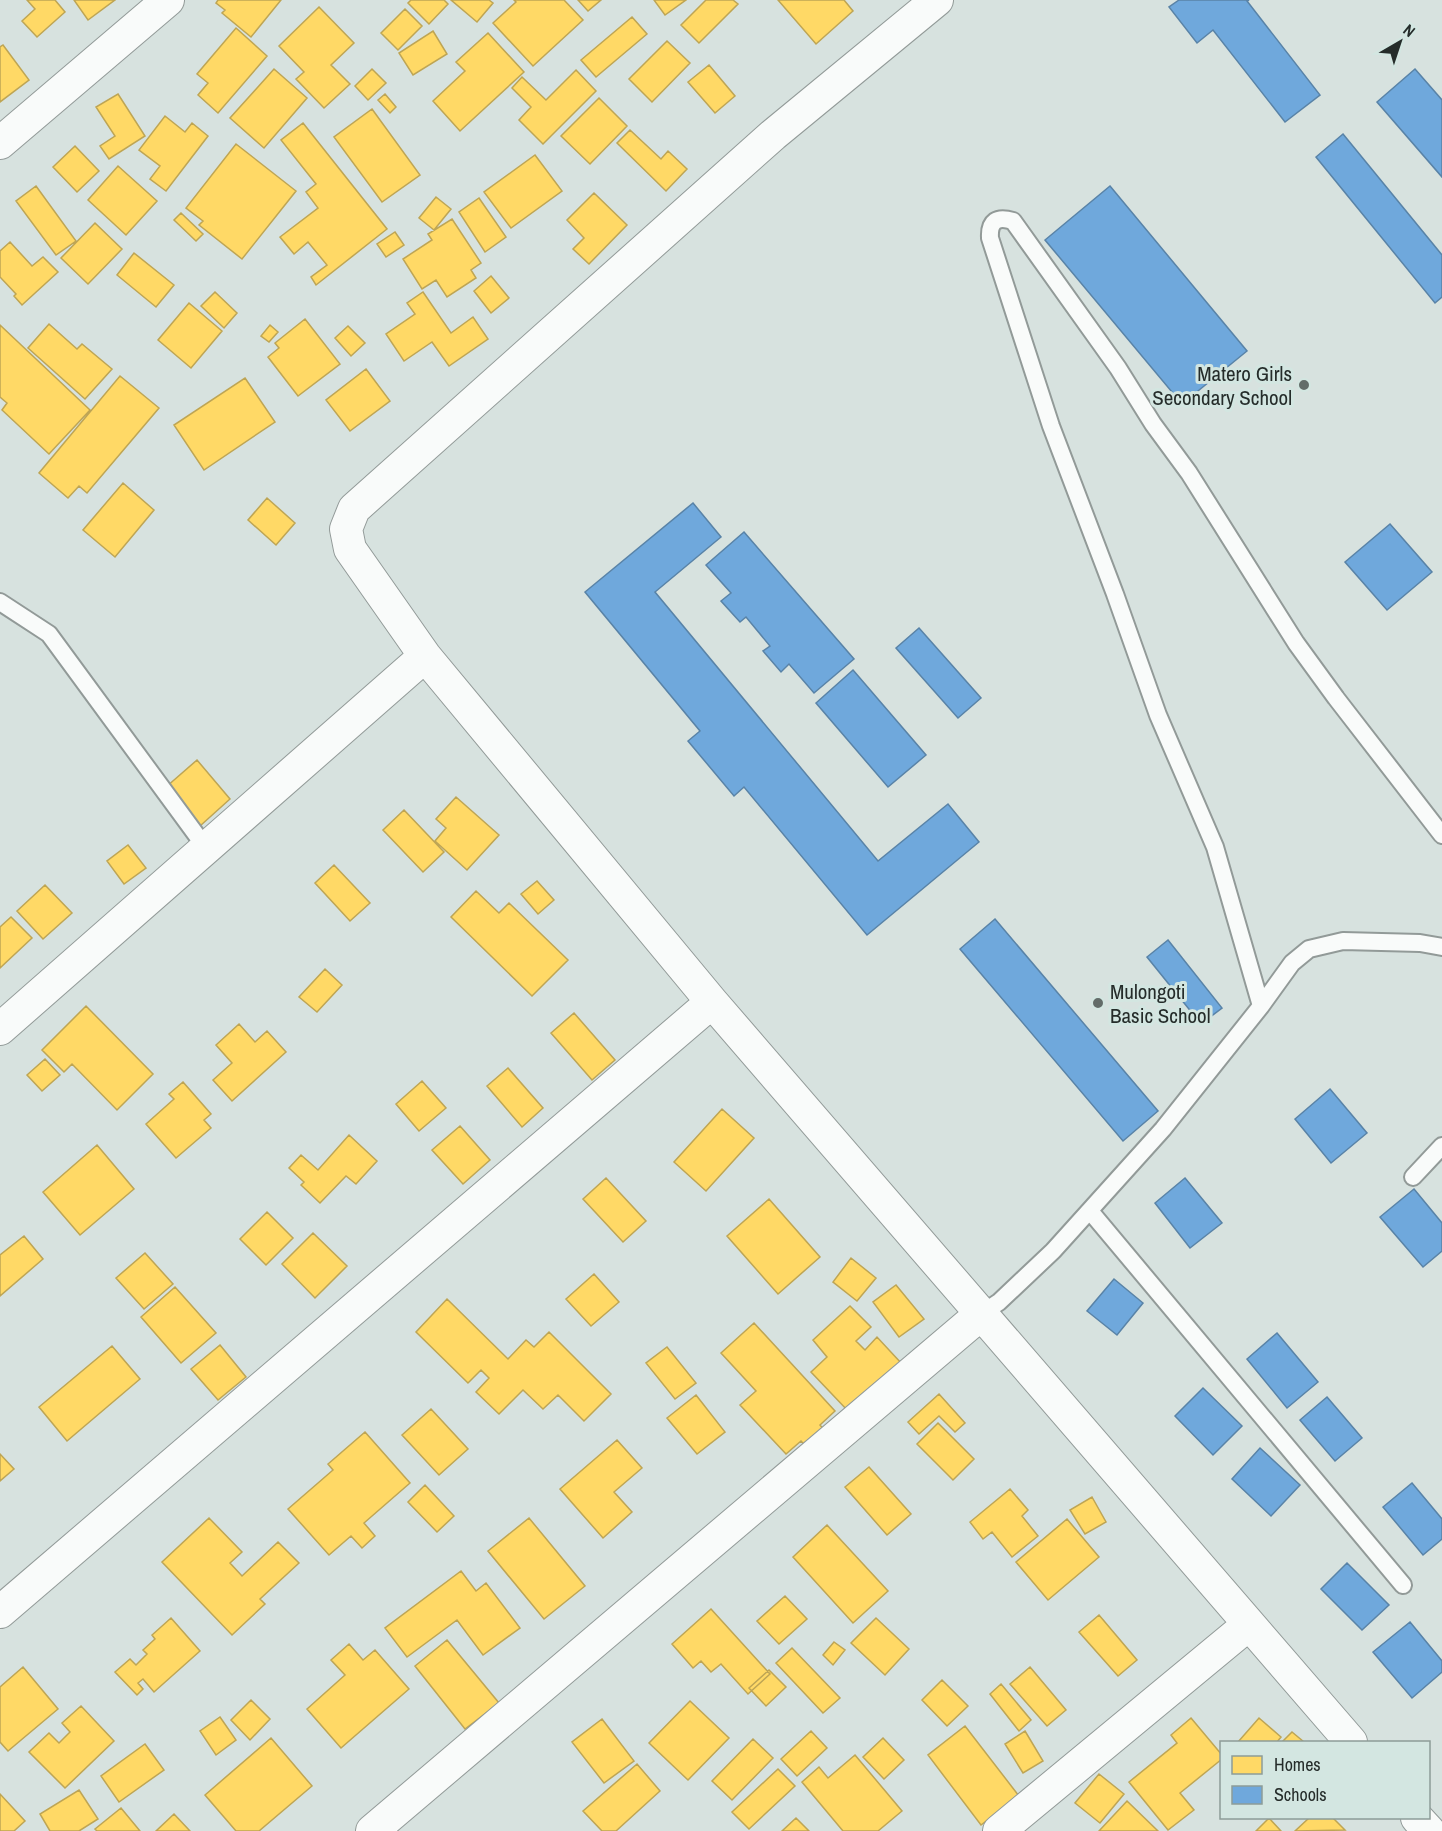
<svg xmlns="http://www.w3.org/2000/svg" width="1442" height="1831" viewBox="0 0 1442 1831" font-family="'Archivo Narrow',sans-serif">
<style>
.homes{fill:#ffd966;stroke:#bea554;stroke-width:1.5}
.schools{fill:#6fa8dc;stroke:#5983a7;stroke-width:1.5}
.lines{fill:none;stroke-linecap:round;stroke-linejoin:round}
.lane-casing{stroke:#929a98;stroke-width:20}
.street-casing{stroke:#929a98;stroke-width:34}
.lane{stroke:#f9fbfa;stroke-width:16}
.street{stroke:#f9fbfa;stroke-width:32}
.poi-dot{fill:#636c69;stroke:#d3e6e1;stroke-width:2}
.labels{text-anchor:middle;dominant-baseline:central;stroke-width:6;stroke-linejoin:round;paint-order:stroke}
.poi-label{font-size:21px;fill:#252c2a;stroke:#d3e6e1;text-anchor:end}
</style>
<rect width="100%" height="100%" fill="#d7e2df"/>
<!-- homes -->
<path class="homes" d="M 27,0 L 55,0 L 65,12 L 37,37 L 22,21 L 35,9 Z
M 74,0 L 115,0 L 88,20 Z
M 218,0 L 281,0 L 251,37 L 222,13 L 225,10 L 216,3 Z
M 411,0 L 444,0 L 448,4 L 429,24 L 408,3 Z
M 451,0 L 489,0 L 493,3 L 477,22 Z
M 514,0 L 564,0 L 583,20 L 533,66 L 493,23 L 516,2 Z
M 578,0 L 601,0 L 588,11 Z
M 654,0 L 686,0 L 665,15 Z
M 706,0 L 733,0 L 738,4 L 699,43 L 681,25 Z
M 778,0 L 844,0 L 853,11 L 816,44 Z
M 319,7 L 354,43 L 331,65 L 350,84 L 324,108 L 296,79 L 304,72 L 279,46 Z
M 405,9 L 422,26 L 398,50 L 381,33 Z
M 632,17 L 647,34 L 596,77 L 581,60 Z
M 236,28 L 267,56 L 218,113 L 198,95 L 208,83 L 197,74 Z
M 433,31 L 447,54 L 413,75 L 399,53 Z
M 488,33 L 524,72 L 460,131 L 433,101 L 465,71 L 456,62 Z
M 667,41 L 690,63 L 652,102 L 629,79 Z
M 3,45 L 29,80 L 0,102 L 0,47 Z
M 709,65 L 735,96 L 715,113 L 688,82 Z
M 274,69 L 307,98 L 264,148 L 230,118 Z
M 372,69 L 386,83 L 368,100 L 355,86 Z
M 576,70 L 596,91 L 543,144 L 519,120 L 531,107 L 512,88 L 522,77 L 546,100 Z
M 118,94 L 145,136 L 109,159 L 100,146 L 115,136 L 96,107 Z
M 385,94 L 396,107 L 390,113 L 378,100 Z
M 599,98 L 627,126 L 590,164 L 561,136 Z
M 372,109 L 420,175 L 382,202 L 334,137 Z
M 165,116 L 185,132 L 192,123 L 208,136 L 166,191 L 150,179 L 160,166 L 139,150 Z
M 303,123 L 387,229 L 316,285 L 311,277 L 327,265 L 308,242 L 294,254 L 280,237 L 318,208 L 306,192 L 316,184 L 281,140 Z
M 630,130 L 661,159 L 668,151 L 687,169 L 666,191 L 617,143 Z
M 236,144 L 296,191 L 242,259 L 199,225 L 203,221 L 186,208 Z
M 75,146 L 99,171 L 77,192 L 53,167 Z
M 535,155 L 562,191 L 511,228 L 484,192 Z
M 118,166 L 157,201 L 126,235 L 88,200 Z
M 36,186 L 76,241 L 56,255 L 16,201 Z
M 594,193 L 627,225 L 589,264 L 573,249 L 584,238 L 567,220 Z
M 436,197 L 451,209 L 434,230 L 419,218 Z
M 479,198 L 506,237 L 485,252 L 459,212 Z
M 181,213 L 203,234 L 196,241 L 174,220 Z
M 452,219 L 481,263 L 471,270 L 476,278 L 447,297 L 436,280 L 422,289 L 403,259 L 432,240 L 428,234 Z
M 95,223 L 122,249 L 88,284 L 61,258 Z
M 395,232 L 404,245 L 386,257 L 377,244 Z
M 10,242 L 32,266 L 43,257 L 58,272 L 22,305 L 14,296 L 16,294 L 0,277 L 0,251 Z
M 134,253 L 174,285 L 156,307 L 117,275 Z
M 491,276 L 509,298 L 491,313 L 474,291 Z
M 215,292 L 237,313 L 224,328 L 201,306 Z
M 423,292 L 451,333 L 473,317 L 488,339 L 449,366 L 432,342 L 404,361 L 386,334 L 415,314 L 407,303 Z
M 189,303 L 222,331 L 191,368 L 158,340 Z
M 305,319 L 340,364 L 298,396 L 268,357 L 279,348 L 275,343 Z
M 49,324 L 77,349 L 82,344 L 112,369 L 85,399 L 28,348 Z
M 0,325 L 90,410 L 49,454 L 2,410 L 7,403 L 0,397 Z
M 270,325 L 278,332 L 269,342 L 261,336 Z
M 348,326 L 365,343 L 351,356 L 335,338 Z
M 366,369 L 390,401 L 350,431 L 326,400 Z
M 120,376 L 159,408 L 87,493 L 79,486 L 68,498 L 39,473 Z
M 245,378 L 275,422 L 204,470 L 174,425 Z
M 123,483 L 154,510 L 115,557 L 83,530 Z
M 267,498 L 295,523 L 276,545 L 248,520 Z
M 197,760 L 230,799 L 200,826 L 166,787 Z
M 456,797 L 499,835 L 467,870 L 435,841 L 446,828 L 436,819 Z
M 404,810 L 444,852 L 423,872 L 383,830 Z
M 128,845 L 146,868 L 124,884 L 107,861 Z
M 334,865 L 370,903 L 350,921 L 315,883 Z
M 537,881 L 554,900 L 538,914 L 521,894 Z
M 45,885 L 72,913 L 43,939 L 17,911 Z
M 476,891 L 499,913 L 509,903 L 568,960 L 532,996 L 451,917 Z
M 11,917 L 32,938 L 0,968 L 0,927 Z
M 325,969 L 342,985 L 317,1012 L 299,997 Z
M 86,1006 L 153,1074 L 117,1110 L 72,1064 L 64,1072 L 42,1050 Z
M 574,1013 L 615,1060 L 592,1080 L 551,1033 Z
M 239,1024 L 255,1042 L 267,1031 L 286,1052 L 232,1101 L 213,1080 L 232,1063 L 216,1045 Z
M 45,1059 L 60,1075 L 42,1091 L 27,1075 Z
M 508,1068 L 543,1108 L 522,1127 L 487,1086 Z
M 422,1081 L 446,1108 L 419,1131 L 396,1104 Z
M 183,1082 L 211,1114 L 204,1120 L 211,1128 L 176,1158 L 146,1124 L 174,1099 L 169,1094 Z
M 722,1109 L 754,1138 L 706,1191 L 674,1162 Z
M 460,1126 L 490,1160 L 463,1184 L 432,1150 Z
M 349,1135 L 377,1161 L 356,1184 L 346,1176 L 320,1203 L 301,1185 L 304,1182 L 289,1168 L 301,1155 L 318,1170 Z
M 97,1145 L 134,1189 L 80,1235 L 43,1192 Z
M 606,1178 L 646,1221 L 623,1242 L 583,1199 Z
M 769,1199 L 820,1257 L 778,1294 L 727,1236 Z
M 267,1212 L 293,1238 L 266,1265 L 240,1239 Z
M 313,1233 L 347,1266 L 315,1298 L 282,1264 Z
M 24,1236 L 43,1259 L 0,1296 L 0,1255 Z
M 145,1253 L 173,1284 L 144,1309 L 116,1278 Z
M 851,1258 L 876,1278 L 857,1301 L 833,1282 Z
M 594,1274 L 619,1302 L 591,1326 L 566,1299 Z
M 896,1285 L 924,1319 L 899,1337 L 873,1302 Z
M 175,1287 L 216,1333 L 181,1363 L 141,1317 Z
M 447,1299 L 508,1359 L 526,1340 L 534,1347 L 549,1332 L 611,1394 L 584,1421 L 558,1395 L 543,1409 L 523,1390 L 499,1414 L 476,1392 L 489,1378 L 481,1370 L 468,1383 L 416,1332 Z
M 850,1306 L 871,1327 L 856,1341 L 865,1350 L 877,1337 L 902,1364 L 849,1412 L 811,1372 L 827,1357 L 813,1340 Z
M 754,1323 L 835,1411 L 820,1425 L 831,1437 L 813,1454 L 801,1441 L 786,1454 L 740,1405 L 756,1391 L 721,1353 Z
M 220,1345 L 246,1377 L 218,1400 L 191,1369 Z
M 112,1346 L 140,1379 L 67,1441 L 39,1407 Z
M 667,1347 L 696,1383 L 675,1399 L 646,1363 Z
M 939,1394 L 965,1423 L 955,1432 L 939,1416 L 919,1434 L 908,1422 Z
M 696,1395 L 725,1432 L 697,1454 L 667,1418 Z
M 431,1409 L 468,1449 L 439,1475 L 402,1435 Z
M 938,1423 L 974,1459 L 953,1480 L 917,1444 Z
M 365,1432 L 410,1483 L 364,1523 L 375,1536 L 362,1548 L 351,1536 L 329,1555 L 288,1509 L 333,1470 L 328,1464 Z
M 617,1440 L 642,1468 L 614,1492 L 632,1512 L 603,1538 L 560,1489 Z
M 0,1454 L 14,1469 L 0,1481 Z
M 869,1467 L 911,1514 L 887,1535 L 845,1487 Z
M 425,1485 L 454,1516 L 437,1532 L 408,1502 Z
M 1010,1489 L 1028,1510 L 1022,1516 L 1038,1536 L 1012,1557 L 992,1532 L 983,1539 L 970,1522 Z
M 1092,1497 L 1106,1522 L 1085,1534 L 1070,1510 Z
M 209,1518 L 242,1552 L 230,1563 L 242,1576 L 278,1542 L 299,1563 L 260,1599 L 265,1604 L 232,1635 L 162,1562 Z
M 529,1518 L 585,1586 L 544,1619 L 488,1551 Z
M 1067,1519 L 1099,1557 L 1048,1600 L 1016,1562 Z
M 827,1525 L 888,1591 L 853,1623 L 793,1557 Z
M 461,1571 L 476,1591 L 486,1583 L 520,1628 L 483,1655 L 457,1620 L 407,1657 L 385,1628 Z
M 785,1596 L 807,1619 L 779,1644 L 757,1621 Z
M 711,1609 L 770,1674 L 748,1694 L 721,1664 L 711,1672 L 701,1661 L 693,1668 L 672,1644 Z
M 1099,1615 L 1137,1660 L 1118,1676 L 1079,1632 Z
M 171,1618 L 200,1651 L 154,1692 L 143,1679 L 138,1683 L 143,1689 L 137,1695 L 115,1672 L 130,1659 L 136,1665 L 147,1654 L 143,1650 L 155,1639 L 152,1635 Z
M 876,1618 L 909,1649 L 885,1675 L 851,1643 Z
M 447,1640 L 499,1703 L 465,1729 L 415,1666 Z
M 834,1642 L 845,1650 L 833,1665 L 823,1655 Z
M 349,1644 L 363,1660 L 375,1650 L 409,1689 L 341,1748 L 307,1709 L 345,1675 L 331,1660 Z
M 792,1648 L 840,1698 L 823,1713 L 776,1663 Z
M 23,1667 L 58,1709 L 8,1751 L 0,1742 L 0,1687 Z
M 1030,1667 L 1066,1710 L 1047,1726 L 1010,1684 Z
M 769,1670 L 786,1687 L 766,1706 L 749,1688 Z
M 942,1680 L 968,1706 L 947,1726 L 922,1700 Z
M 1001,1684 L 1031,1720 L 1019,1731 L 990,1694 Z
M 251,1700 L 270,1719 L 250,1740 L 231,1720 Z
M 690,1701 L 729,1738 L 688,1780 L 649,1743 Z
M 81,1706 L 114,1741 L 65,1788 L 29,1752 L 49,1733 L 59,1743 L 70,1732 L 62,1723 Z
M 220,1717 L 236,1740 L 216,1755 L 200,1731 Z
M 1191,1718 L 1222,1755 L 1222,1759 L 1180,1793 L 1194,1810 L 1168,1830 L 1129,1782 L 1177,1743 L 1171,1735 Z
M 1259,1718 L 1281,1737 L 1277,1742 L 1238,1742 Z
M 602,1719 L 634,1761 L 604,1783 L 572,1742 Z
M 965,1726 L 1019,1796 L 981,1825 L 928,1755 Z
M 811,1731 L 827,1748 L 797,1776 L 781,1759 Z
M 1025,1731 L 1043,1761 L 1023,1773 L 1005,1744 Z
M 1292,1732 L 1304,1742 L 1282,1742 Z
M 271,1738 L 312,1786 L 259,1831 L 236,1831 L 205,1795 Z
M 883,1738 L 904,1760 L 884,1779 L 863,1757 Z
M 753,1739 L 773,1758 L 732,1800 L 712,1781 Z
M 145,1744 L 164,1770 L 119,1802 L 101,1776 Z
M 855,1755 L 902,1811 L 878,1831 L 843,1831 L 802,1782 L 819,1767 L 828,1778 Z
M 637,1764 L 660,1791 L 616,1831 L 602,1831 L 583,1811 Z
M 778,1769 L 795,1786 L 749,1829 L 732,1812 Z
M 1099,1774 L 1124,1794 L 1100,1823 L 1075,1803 Z
M 79,1790 L 98,1819 L 79,1831 L 50,1831 L 40,1814 Z
M 0,1794 L 25,1821 L 14,1831 L 0,1831 Z
M 1127,1801 L 1158,1831 L 1099,1831 Z
M 121,1808 L 140,1831 L 97,1831 L 95,1829 Z
M 174,1814 L 190,1831 L 156,1831 Z
M 796,1818 L 809,1831 L 782,1831 Z
M 1269,1818 L 1281,1831 L 1256,1831 Z
M 1309,1818 L 1333,1818 L 1345,1830 L 1295,1831 Z"/>
<!-- schools -->
<path class="schools" d="M 1179,0 L 1249,0 L 1247,1 L 1320,95 L 1285,122 L 1213,30 L 1197,43 L 1169,7 Z
M 1415,69 L 1442,100 L 1442,177 L 1377,102 Z
M 1343,134 L 1442,255 L 1442,297 L 1435,303 L 1316,157 Z
M 1110,186 L 1247,351 L 1182,404 L 1045,240 Z
M 693,503 L 721,537 L 655,592 L 878,861 L 948,804 L 979,842 L 867,935 L 744,787 L 734,796 L 688,741 L 700,731 L 585,592 Z
M 1390,524 L 1432,572 L 1387,610 L 1345,562 Z
M 744,532 L 854,659 L 814,693 L 789,664 L 781,672 L 763,651 L 770,646 L 746,617 L 740,622 L 721,601 L 731,593 L 706,565 Z
M 919,628 L 981,698 L 958,718 L 896,648 Z
M 853,670 L 926,755 L 888,787 L 816,703 Z
M 995,919 L 1158,1111 L 1123,1141 L 960,949 Z
M 1168,940 L 1222,1008 L 1201,1024 L 1147,957 Z
M 1330,1089 L 1367,1133 L 1331,1163 L 1295,1119 Z
M 1185,1178 L 1222,1223 L 1190,1248 L 1155,1203 Z
M 1414,1189 L 1442,1223 L 1442,1251 L 1423,1267 L 1380,1217 Z
M 1114,1279 L 1143,1303 L 1117,1335 L 1087,1311 Z
M 1277,1333 L 1318,1382 L 1287,1408 L 1247,1359 Z
M 1203,1388 L 1242,1426 L 1213,1455 L 1175,1416 Z
M 1327,1397 L 1362,1438 L 1335,1461 L 1300,1420 Z
M 1260,1448 L 1300,1485 L 1271,1516 L 1232,1479 Z
M 1412,1483 L 1442,1519 L 1442,1539 L 1423,1555 L 1383,1507 Z
M 1347,1563 L 1389,1605 L 1362,1630 L 1321,1589 Z
M 1410,1622 L 1442,1661 L 1442,1672 L 1412,1698 L 1373,1652 Z"/>
<g class="lines">
<defs>
<path id="lane" d="M 0,602 L 49,634 L 206,848
M 1261,1006 L 1215,847 L 1158,715 L 1115,594 L 1051,426 L 990,238 C 989,221 997,216 1013,221 L 1118,368 L 1153,424 L 1189,473 L 1296,643 L 1336,698 L 1442,835
M 1413,1177 L 1442,1146
M 1090,1211 L 1403,1585
M 981,1314 L 999,1302 L 1053,1251 L 1163,1129 L 1261,1006 L 1292,963 L 1309,949 L 1343,941 L 1420,943 L 1442,947"/>
<path id="street" d="M 937,0 L 773,135 L 354,509 L 346,529 L 350,549 L 425,656 L 712,1002 L 1351,1742
M 0,143 L 168,0
M 0,1029 L 425,656
M 0,1612 L 712,1002
M 1417,1818 L 1429,1831
M 372,1831 L 981,1314
M 999,1831 L 1248,1625"/>
</defs>
<!-- lane casing -->
<use href="#lane" class="lane-casing"/>
<!-- street casing -->
<use href="#street" class="street-casing"/>
<!-- lane -->
<use href="#lane" class="lane"/>
<!-- street -->
<use href="#street" class="street"/>
</g>
<!-- markers -->
<g class="poi-dot">
<circle cx="1304" cy="385" r="6"/>
<circle cx="1098" cy="1003" r="6"/>
</g>
<g class="labels">
<!-- poi labels -->
<g class="poi-label">
<text x="1292" y="373">Matero Girls<tspan x="1292" dy="24">Secondary School</tspan></text>
<text x="1110" y="991" text-anchor="start">Mulongoti<tspan x="1110" dy="24">Basic School</tspan></text>
</g>
</g>
<!-- legend -->
<rect x="1220" y="1741" width="210" height="78" fill="#d3e6e1" stroke="#8d9c98" stroke-width="1.5"/>
<rect x="1232" y="1756" width="30" height="18" fill="#ffd966" stroke="#8d9c98" stroke-width="1.5"/>
<text x="1274" y="1771" font-size="18" fill="#252c2a">Homes</text>
<rect x="1232" y="1786" width="30" height="18" fill="#6fa8dc" stroke="#8d9c98" stroke-width="1.5"/>
<text x="1274" y="1801" font-size="18" fill="#252c2a">Schools</text>
<!-- north arrow -->
<g transform="translate(1400 42) rotate(39)" stroke="#d3e6e1" stroke-width="4.5" paint-order="stroke">
<path d="M0-4.5L10 22L0 15L-10 22Z" fill="#252c2a"/>
<text y="-9" font-size="16" font-weight="bold" text-anchor="middle" fill="#252c2a">N</text>
</g>
</svg>
